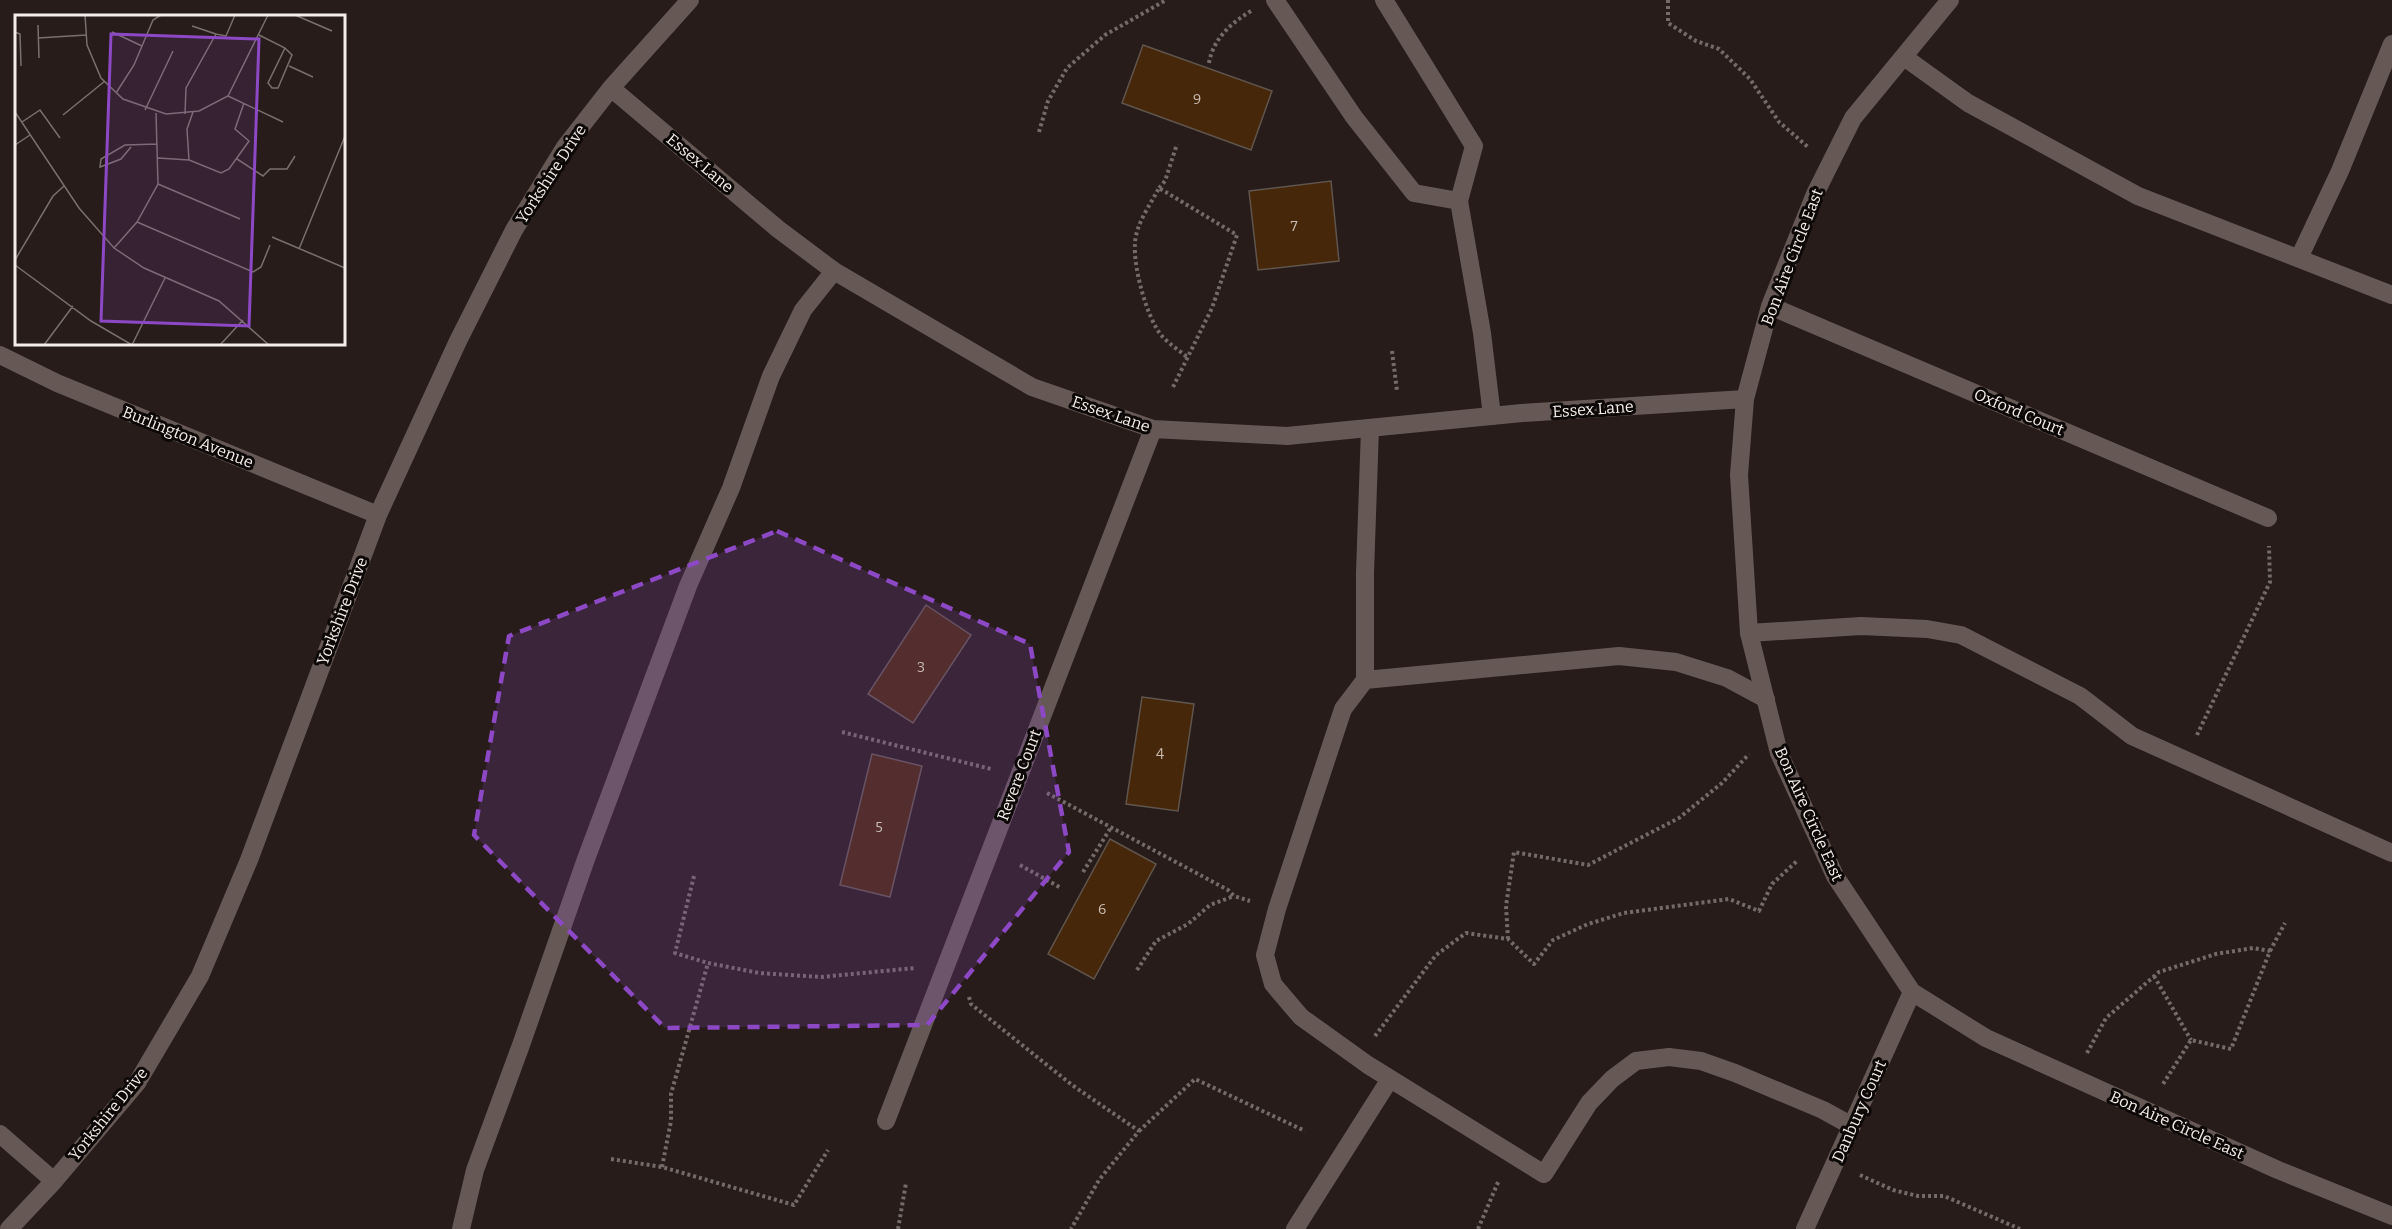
<svg xmlns="http://www.w3.org/2000/svg" width="2392" height="1229" viewBox="0 0 2392 1229" font-family="Bitter,serif">
<style>
.building{fill:#47270a;stroke:#5f554d;stroke-width:1.5}
.lines{fill:none;stroke-linecap:round;stroke-linejoin:round}
.path{stroke:#746b68;stroke-width:4;stroke-dasharray:3 3;stroke-linecap:butt}
.service{stroke:#665955;stroke-width:18}
.minor{stroke:#665955;stroke-width:18}
.marked{fill:#8d49c5;fill-opacity:0.2;stroke:#8d49c5;stroke-width:4.5;stroke-dasharray:12 8;stroke-linejoin:round}
.labels{text-anchor:middle;dominant-baseline:central;stroke-width:6;stroke-linejoin:round;paint-order:stroke}
.number-label{font-size:14px;fill:#c9bcb2}
.street-label{font-size:16px;fill:#f4edea;stroke:#0c0807}
.inset-road{fill:none;stroke:#79706d;stroke-width:1.5}
.view{fill:#8d49c5;fill-opacity:0.15;stroke:#8d49c5;stroke-width:3}
.inset-edge{fill:none;stroke:#f4edea;stroke-width:3}
</style>
<rect width="100%" height="100%" fill="#271c19"/>
<!-- building -->
<path class="building" d="M 1143,45 L 1272,91 L 1251,150 L 1122,103 Z
M 1331,181 L 1339,261 L 1258,270 L 1249,191 Z
M 926,605 L 971,635 L 913,723 L 868,694 Z
M 1142,697 L 1194,704 L 1178,811 L 1126,804 Z
M 872,754 L 922,766 L 890,897 L 840,885 Z
M 1110,839 L 1156,864 L 1094,979 L 1048,954 Z"/>
<g class="lines">
<!-- path -->
<path class="path" d="M 1668,0 L 1668,23 L 1696,41 L 1719,49 L 1750,79 L 1779,122 L 1808,147
M 1209,63 C 1213,39 1231,23 1251,11
M 1039,132 L 1048,101 L 1067,68 L 1105,35 L 1166,0
M 1159,188 L 1165,181 L 1177,144
M 1392,351 L 1397,391
M 1173,387 L 1212,308 L 1237,235 L 1159,188 C 1150,205 1136,224 1135,243 C 1133,267 1147,319 1162,336 C 1169,344 1179,350 1187,357
M 842,732 L 991,769
M 2197,735 L 2270,582 L 2269,546
M 1047,793 L 1228,890 L 1234,896 L 1250,901
M 1020,865 L 1061,888
M 1083,872 L 1110,829
M 694,876 L 675,953 L 708,963
M 1508,939 L 1506,906 L 1514,852 L 1588,865 L 1679,818 L 1722,783 L 1749,754
M 2270,951 L 2285,923
M 1137,970 L 1156,941 L 1188,924 L 1210,905 L 1234,896
M 2154,976 L 2191,1040
M 969,997 L 971,1004 L 1072,1085 L 1139,1131 L 1099,1180 L 1071,1229
M 1375,1036 L 1436,955 L 1466,933 L 1508,939 L 1534,964 L 1553,940 L 1588,924 L 1624,913 L 1729,899 L 1759,911 L 1772,884 L 1798,860
M 2087,1053 L 2106,1018 L 2159,972 L 2216,954 L 2253,948 L 2270,951 L 2231,1049 L 2191,1040 L 2163,1084
M 1139,1131 L 1195,1079 L 1305,1131
M 611,1159 L 662,1167 L 794,1205 L 828,1150
M 662,1167 L 671,1121 L 671,1094 L 708,963 L 759,973 L 821,977 L 915,968
M 1860,1175 L 1893,1190 L 1918,1196 L 1944,1196 L 2020,1229
M 898,1229 L 906,1183
M 1478,1229 L 1499,1180"/>
<!-- service -->
<path class="service" d="M 1275,0 L 1354,117 L 1414,193 L 1459,201
M 1384,0 L 1474,146 L 1459,201 L 1482,333 L 1492,416
M 1904,57 L 1968,103 L 2138,196 L 2392,295
M 2299,258 L 2340,171 L 2392,44
M 1749,633 L 1861,626 L 1927,629 L 1961,635 L 2080,696 L 2132,736 L 2392,853
M 1365,680 L 1365,573 L 1370,428
M 1766,699 L 1727,678 L 1676,662 L 1619,656 L 1365,680 L 1343,709 L 1277,909 L 1265,955 L 1273,984 L 1301,1017 L 1368,1065 L 1544,1174 L 1589,1103 L 1612,1079 L 1636,1061 L 1669,1057 L 1701,1061 L 1735,1073 L 1823,1110 L 1852,1126
M 461,1229 L 475,1170 L 521,1045 L 586,859 L 688,586 L 731,488 L 771,376 L 803,310 L 834,271
M 1295,1229 L 1390,1079"/>
<!-- minor -->
<path class="minor" d="M 1950,0 L 1853,118 L 1815,194 L 1770,306 L 1745,399 L 1739,475 L 1749,633 L 1779,753 L 1835,876 L 1912,992 L 1986,1038 L 2278,1170 L 2392,1216
M 611,88 L 778,229 L 834,271 L 1032,387 L 1153,429 L 1287,436 L 1522,413 L 1745,399
M 1770,306 L 2268,518
M 0,355 L 57,383 L 378,515
M 886,1121 L 1153,429
M 0,1134 L 54,1181
M 9,1229 L 54,1181 L 137,1083 L 200,976 L 249,860 L 378,515 L 458,341 L 514,230 L 565,147 L 611,88 L 690,0
M 1805,1229 L 1912,992"/>
</g>
<!-- marked area -->
<path class="marked" d="M 777,531 L 1030,644 L 1069,852 L 927,1025 L 665,1028 L 474,835 L 509,636 Z"/>
<g class="labels">
<!-- number labels -->
<g class="number-label">
<text x="1197" y="99">9</text>
<text x="1294" y="226">7</text>
<text x="921" y="667">3</text>
<text x="1160" y="754">4</text>
<text x="879" y="827">5</text>
<text x="1102" y="909">6</text>
</g>
<!-- street labels -->
<g class="street-label">
<text transform="translate(700 163) rotate(40)">Essex Lane</text>
<text transform="translate(551 174) rotate(-57)">Yorkshire Drive</text>
<text transform="translate(1792 257) rotate(-69)">Bon Aire Circle East</text>
<text transform="translate(1593 409) rotate(-4)">Essex Lane</text>
<text transform="translate(2019 412) rotate(23)">Oxford Court</text>
<text transform="translate(1111 414) rotate(19)">Essex Lane</text>
<text transform="translate(188 437) rotate(22)">Burlington Avenue</text>
<text transform="translate(342 611) rotate(-69)">Yorkshire Drive</text>
<text transform="translate(1019 775) rotate(-69)">Revere Court</text>
<text transform="translate(1809 814) rotate(66)">Bon Aire Circle East</text>
<text transform="translate(1859 1111) rotate(-66)">Danbury Court</text>
<text transform="translate(108 1114) rotate(-51)">Yorkshire Drive</text>
<text transform="translate(2177 1125) rotate(24)">Bon Aire Circle East</text>
</g>
</g>
<!-- overview -->
<g transform="translate(15 15)">
<rect width="330" height="330" fill="#271c19"/>
<path class="inset-road" d="M 70,0 L 72,30 L 86,63 L 108,84 L 151,99 L 184,96 L 213,81 L 253,0M 280,0 L 317,16M 23,10 L 24,43M 177,11 L 201,19M 0,17 L 5,19 L 6,51M 97,17 L 127,31M 244,20 L 270,33 L 277,40 L 263,73 L 257,73 L 253,68 L 270,33M 23,23 L 71,20M 274,51 L 298,62M 101,78 L 119,50 L 138,5 L 146,0M 213,81 L 268,107M 130,95 L 158,36M 0,97 L 64,193 L 99,233 L 129,253 L 204,286 L 254,330M 178,97 L 172,114 L 174,145 L 206,158 L 214,154 L 234,126 L 220,114 L 229,88M 170,99 L 171,73 L 201,19 L 211,21 L 220,0M 48,100 L 90,66M 7,107 L 25,95 L 45,123M 0,130 L 15,120M 116,132 L 106,144 L 85,152 L 86,144 L 110,130 L 142,129M 143,143 L 174,145M 222,144 L 248,161 L 255,154 L 272,154 L 280,141M 143,169 L 225,204M 122,207 L 238,257 L 246,252 L 255,230M 257,222 L 330,253M 99,233 L 122,207 L 143,169 L 141,98M 284,234 L 330,121M 0,245 L 38,181 L 49,171M 0,250 L 76,306 L 117,330 L 150,263M 29,330 L 58,291M 205,330 L 228,305"/>
<path class="view" d="M 96,19 L 244,24 L 234,311 L 86,306 Z"/>
<rect width="330" height="330" class="inset-edge"/>
</g>
</svg>
